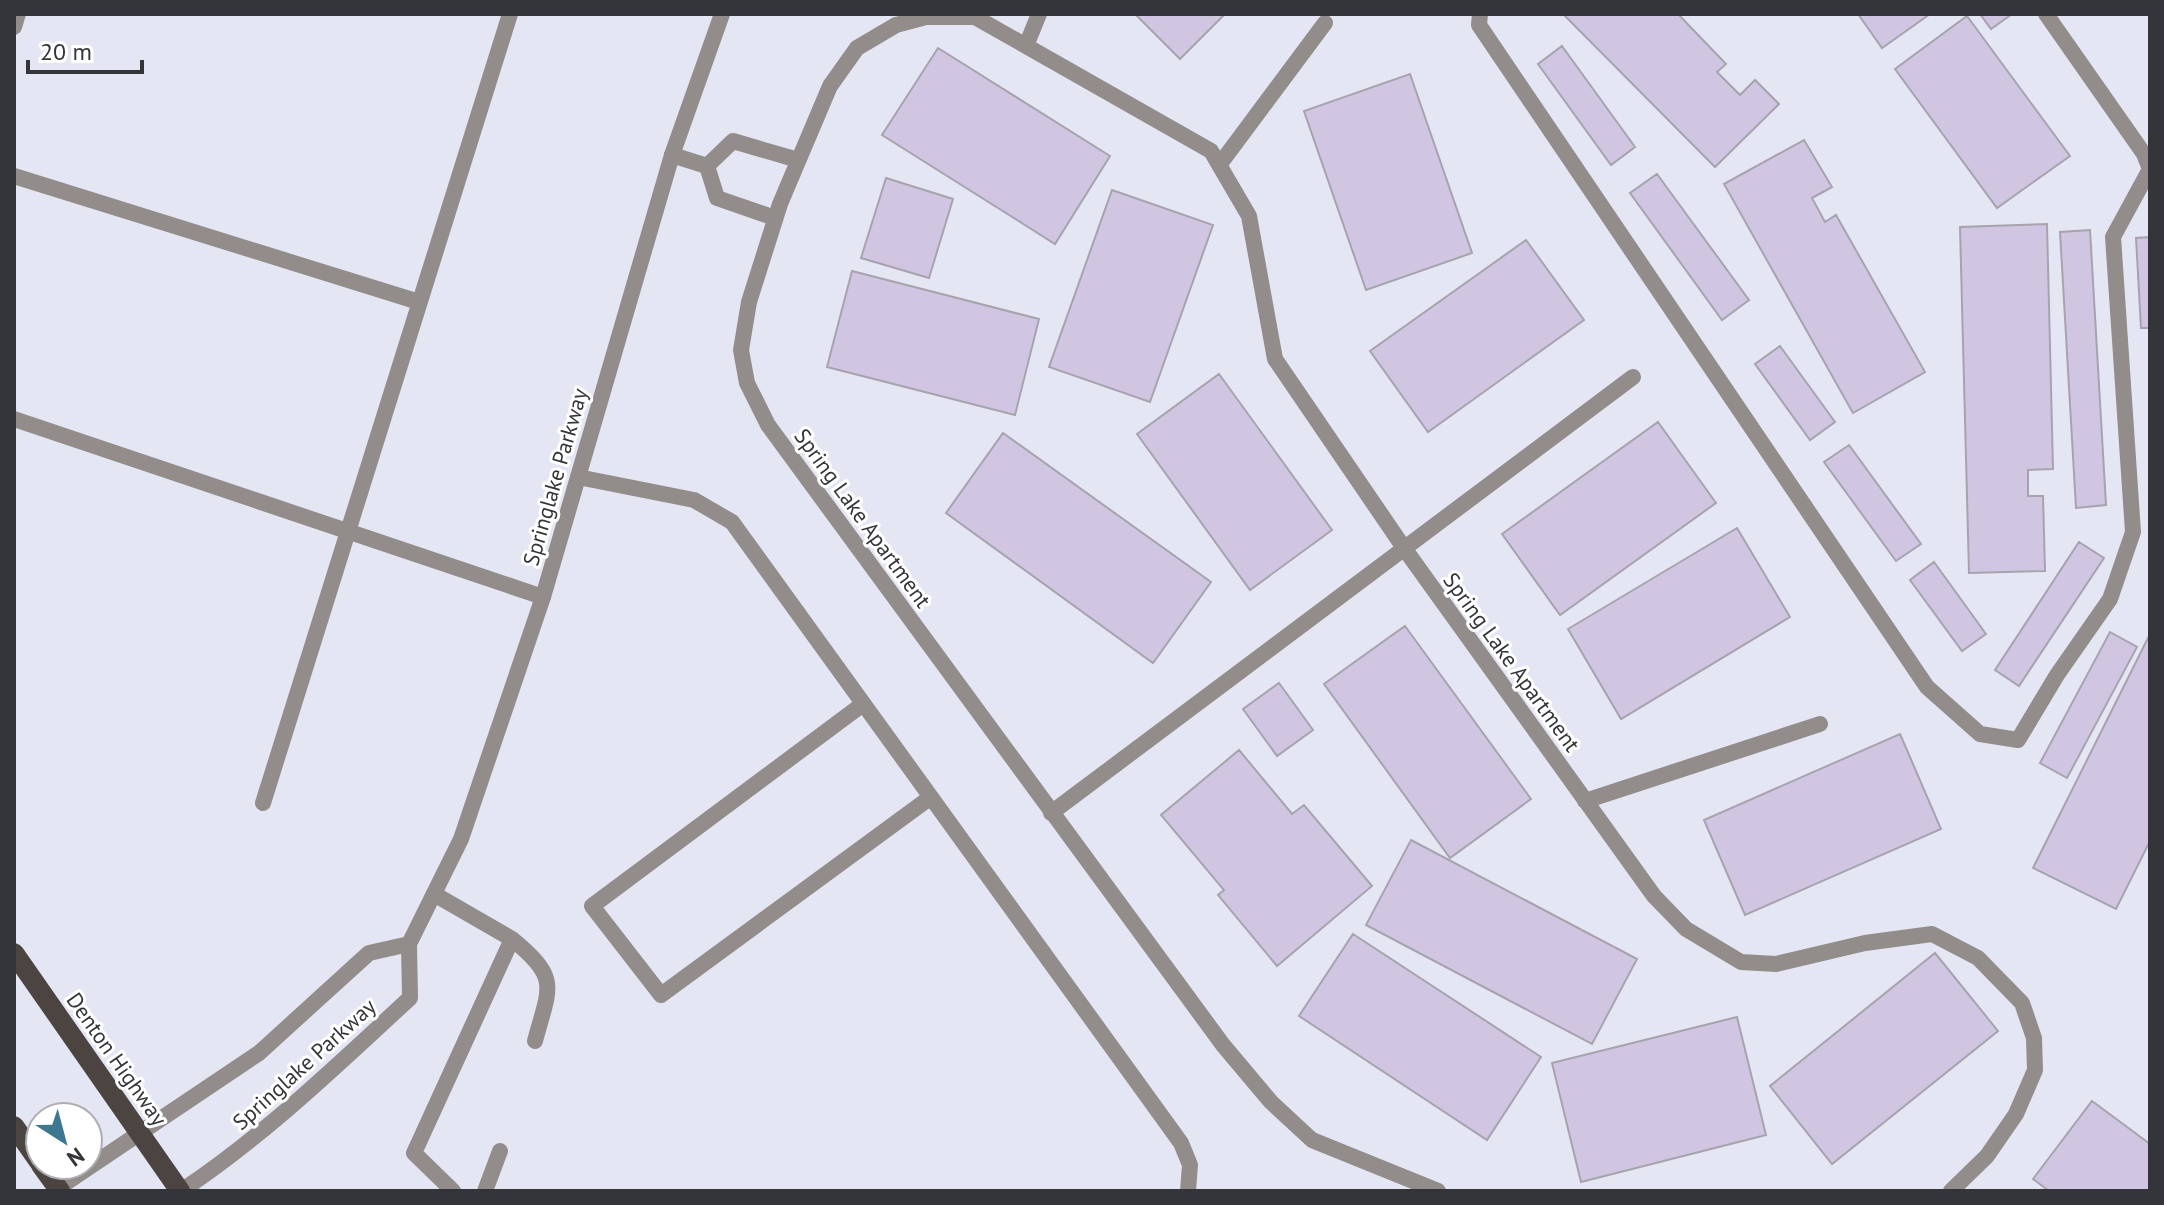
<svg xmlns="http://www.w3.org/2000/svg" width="2164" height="1205" viewBox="0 0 2164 1205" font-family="'PT Sans',sans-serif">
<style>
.building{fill:#d1c6e2;stroke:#a7a3ae;stroke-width:2}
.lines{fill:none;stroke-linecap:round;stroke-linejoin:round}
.service{stroke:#928d8a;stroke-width:16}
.minor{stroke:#928d8a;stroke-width:16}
.tertiary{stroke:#928d8a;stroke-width:16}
.primary{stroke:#4c4440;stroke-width:20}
.labels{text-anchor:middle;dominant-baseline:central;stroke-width:6;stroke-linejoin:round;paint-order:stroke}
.street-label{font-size:22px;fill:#343539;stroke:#fff}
</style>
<rect width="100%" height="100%" fill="#e4e7f3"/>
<!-- building -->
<path class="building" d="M 1135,14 L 1225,14 L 1180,59 Z
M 1563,14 L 1678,14 L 1726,64 L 1717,72 L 1740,95 L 1755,80 L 1779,104 L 1715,167 Z
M 1858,14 L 1930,14 L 1882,48 Z
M 1980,14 L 2012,14 L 1991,29 Z
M 1967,16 L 2070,156 L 1997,208 L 1895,69 Z
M 1562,46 L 1635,147 L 1611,165 L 1538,64 Z
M 938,48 L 1110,156 L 1055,244 L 882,135 Z
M 1410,74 L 1472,253 L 1366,290 L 1304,111 Z
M 1804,140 L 1832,187 L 1812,198 L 1825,222 L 1836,215 L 1925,372 L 1853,413 L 1724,184 Z
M 1657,174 L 1749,300 L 1722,320 L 1630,193 Z
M 886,178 L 953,199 L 929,278 L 861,258 Z
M 1112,190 L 1213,225 L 1150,402 L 1049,367 Z
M 2047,224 L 2053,469 L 2028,470 L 2028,496 L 2043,496 L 2045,571 L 1969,573 L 1960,227 Z
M 2090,230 L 2106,505 L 2076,508 L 2060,232 Z
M 2150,237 L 2150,328 L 2141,328 L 2136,238 Z
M 1526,240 L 1584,320 L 1428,432 L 1370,351 Z
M 852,271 L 1039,319 L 1015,415 L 827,367 Z
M 1780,346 L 1835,422 L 1810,440 L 1755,364 Z
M 1219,374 L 1332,530 L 1250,590 L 1137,434 Z
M 1658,422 L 1716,503 L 1560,615 L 1502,534 Z
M 1003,433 L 1211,582 L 1153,663 L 946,513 Z
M 1849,445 L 1921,544 L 1896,561 L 1824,462 Z
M 1737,528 L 1790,617 L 1621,719 L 1568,629 Z
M 2079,542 L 2104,558 L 2019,686 L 1995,670 Z
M 1934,562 L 1986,634 L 1962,651 L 1910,580 Z
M 1405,626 L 1531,799 L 1450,858 L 1324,684 Z
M 2110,632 L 2137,647 L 2067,778 L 2040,763 Z
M 2150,634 L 2150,841 L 2116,909 L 2033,868 Z
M 1279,683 L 1313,730 L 1277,756 L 1243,709 Z
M 1900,734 L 1941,829 L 1745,915 L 1704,820 Z
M 1239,750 L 1292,814 L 1304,805 L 1372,886 L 1277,966 L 1218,895 L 1224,890 L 1161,815 Z
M 1411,840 L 1637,959 L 1592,1044 L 1366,925 Z
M 1353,934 L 1541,1057 L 1487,1140 L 1299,1016 Z
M 1935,953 L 1998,1031 L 1832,1164 L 1770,1086 Z
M 1737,1017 L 1766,1135 L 1581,1182 L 1552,1063 Z
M 2092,1101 L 2150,1144 L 2150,1191 L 2049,1191 L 2033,1179 Z"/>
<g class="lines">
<!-- service -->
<path class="service" d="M 1480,14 L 1479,25 L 1927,687 L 1980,734 L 2018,740 L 2057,675 L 2110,599 L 2133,532 L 2113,237 L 2150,169
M 2046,14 L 2144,154 L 2150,169
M 1026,46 L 1039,14
M 672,155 L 707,166
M 1220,164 L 1325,23
M 707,166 L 733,141 L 798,160
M 707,166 L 717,198 L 775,218
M 14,176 L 419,302
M 578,477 L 694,500 L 732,522 L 1181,1143 L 1190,1165 L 1188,1191
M 863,704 L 592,906 L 661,995 L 931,797
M 1585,801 L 1820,724
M 263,803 L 510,14
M 1051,813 L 1633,377
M 434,894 L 512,939 L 414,1153 L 453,1191
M 512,939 C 560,979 550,985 535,1041
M 485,1191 L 500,1151
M 1438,1191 L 1312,1140 L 1271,1102 L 1223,1045 L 768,425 L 747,383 L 741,350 L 749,302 L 780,204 L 830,86 L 857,48 L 896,25 L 926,17 L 975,17 L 1211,151 L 1249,216 L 1275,359 L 1404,548 L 1654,896 L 1686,929 L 1741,962 L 1776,964 L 1865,943 L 1932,934 L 1978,958 L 2022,1003 L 2034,1038 L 2035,1070 L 2016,1114 L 1987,1156 L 1951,1191"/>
<!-- minor -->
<path class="minor" d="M 14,27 L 18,14
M 14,419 L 543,597"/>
<!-- tertiary -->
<path class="tertiary" d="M 58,1188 L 259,1053 L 369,953 L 409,944
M 181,1191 C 265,1135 336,1066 410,998 L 409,944 L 461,839 L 543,597 L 672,155 L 722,14"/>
<!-- primary -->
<path class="primary" d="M 14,953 L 180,1191
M 14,1126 L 40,1163
M 41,1165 L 60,1191"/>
</g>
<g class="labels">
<!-- street labels -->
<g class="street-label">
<text transform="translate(555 477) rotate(-74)">Springlake Parkway</text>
<text transform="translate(863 518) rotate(54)">Spring Lake Apartment</text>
<text transform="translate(1512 662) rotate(54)">Spring Lake Apartment</text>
<text transform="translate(117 1059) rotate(55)">Denton Highway</text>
<text transform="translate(304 1064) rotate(-42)">Springlake Parkway</text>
</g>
</g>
<!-- border -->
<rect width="2164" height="1205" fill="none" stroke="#343539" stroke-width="32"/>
<!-- north arrow -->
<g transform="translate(64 1141) rotate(144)"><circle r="38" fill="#ffffff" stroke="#aeaeb0" stroke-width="2"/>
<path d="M0-6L14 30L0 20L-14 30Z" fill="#3c7990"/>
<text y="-12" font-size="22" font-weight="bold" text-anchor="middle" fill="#343539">N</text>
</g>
<!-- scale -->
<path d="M28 60v12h114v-12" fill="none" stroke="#343539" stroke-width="4"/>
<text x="40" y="60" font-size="24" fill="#343539" stroke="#ffffff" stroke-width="6" paint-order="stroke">20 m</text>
</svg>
